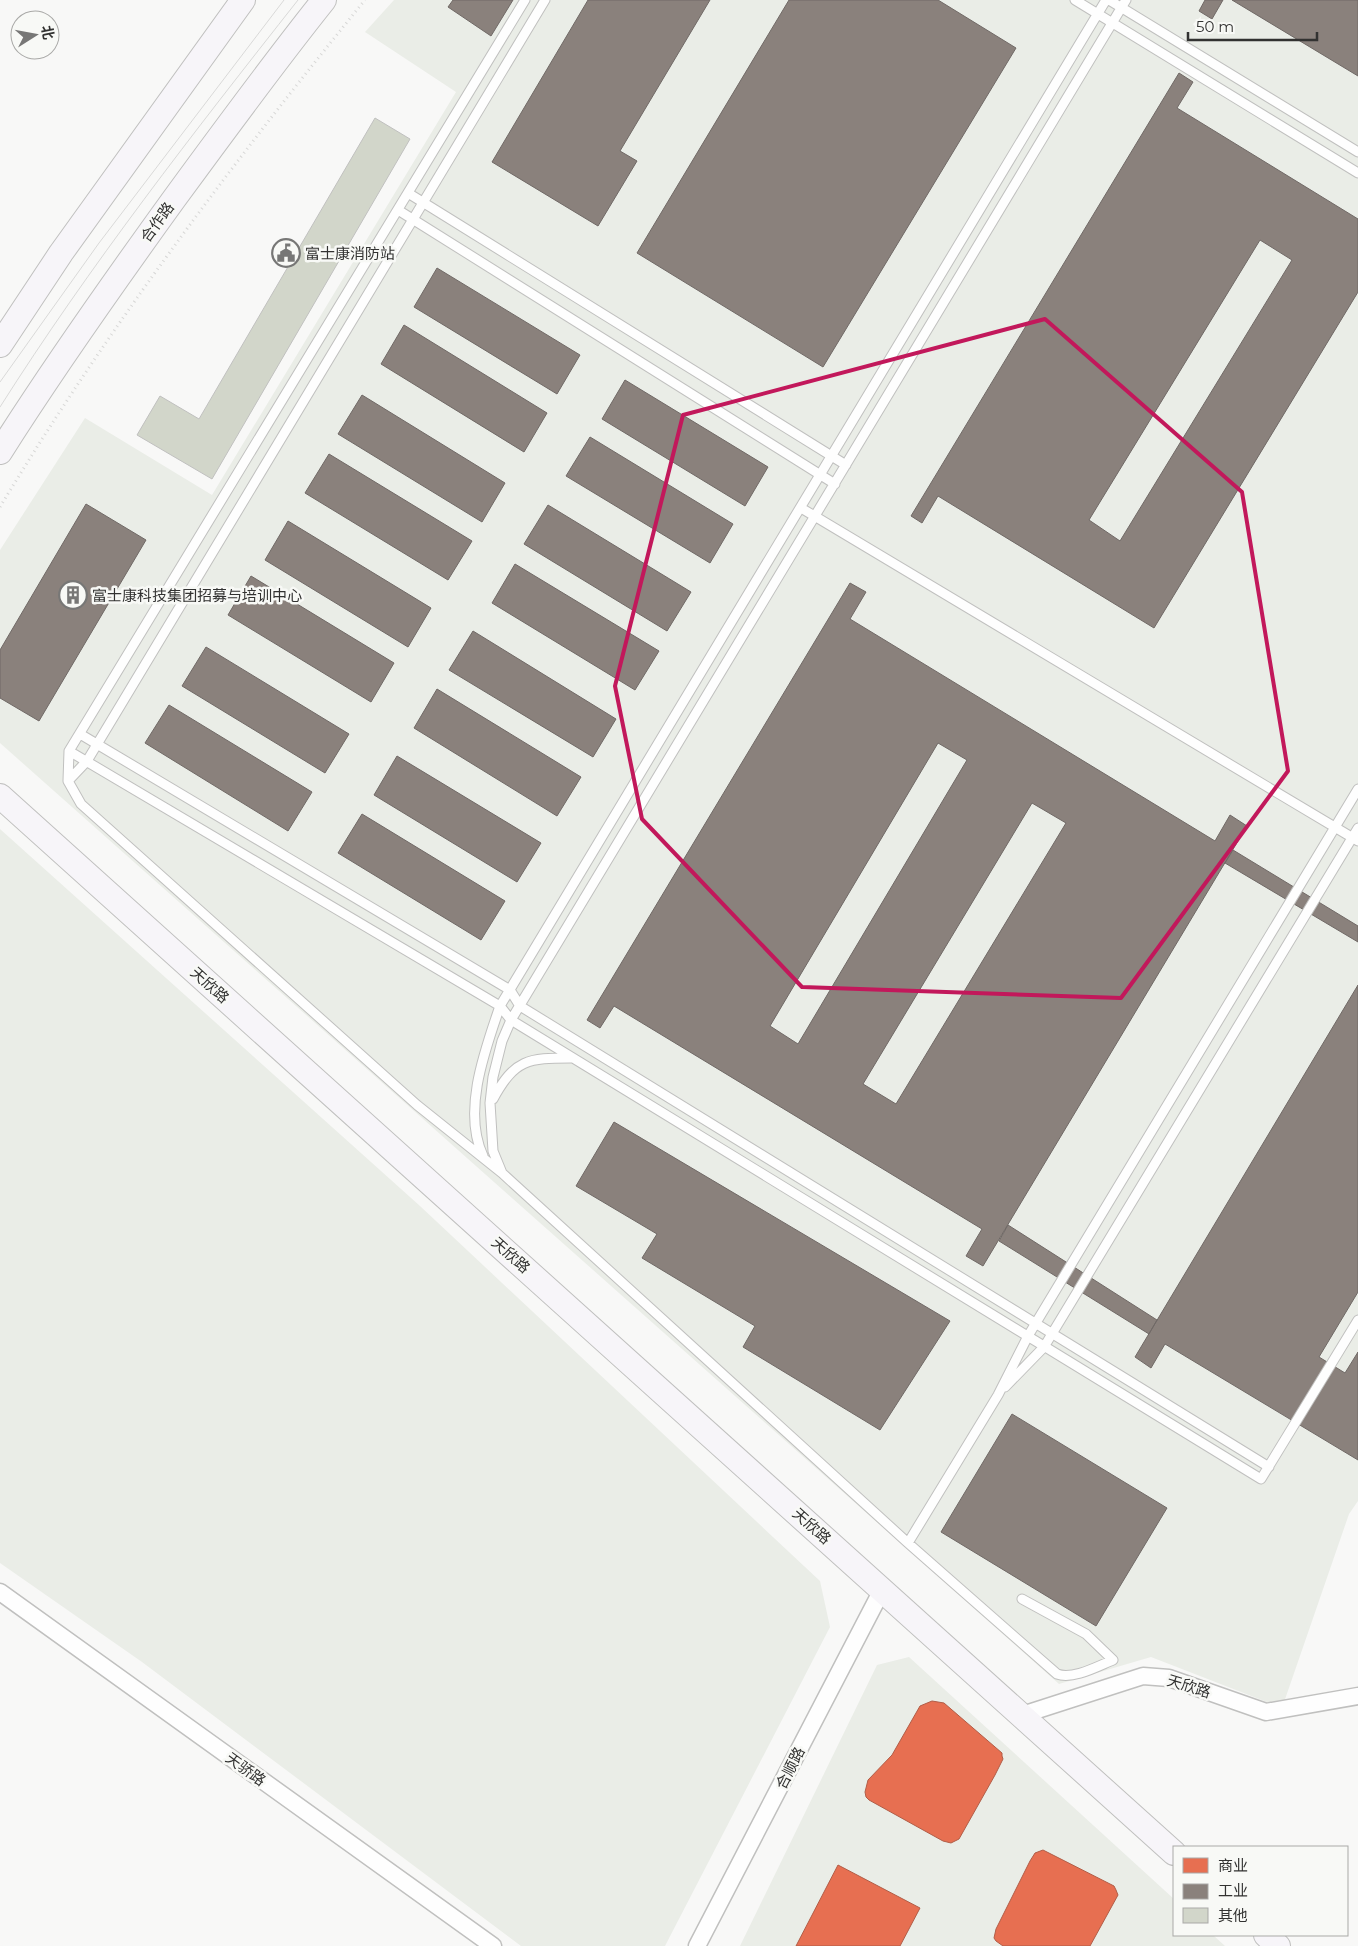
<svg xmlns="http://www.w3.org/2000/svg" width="1358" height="1946" viewBox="0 0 1358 1946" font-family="Montserrat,'Noto Sans SC',sans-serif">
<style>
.built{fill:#eaede7}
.shops{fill:#e76f51;stroke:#b15d47}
.industry{fill:#8a817c;stroke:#706966;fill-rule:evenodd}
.building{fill:#d2d6ca;stroke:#c0c0bf}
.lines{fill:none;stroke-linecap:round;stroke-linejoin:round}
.lane-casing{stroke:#c0c0bf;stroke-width:11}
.street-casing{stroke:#c0c0bf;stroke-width:19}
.secondary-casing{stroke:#c0c0bf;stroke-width:26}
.path{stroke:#d7d7d6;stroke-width:3;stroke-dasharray:1 4;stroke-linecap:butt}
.lane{stroke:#fefefe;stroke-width:9}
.street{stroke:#fefefe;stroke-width:16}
.secondary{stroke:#f7f5f9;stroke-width:24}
.tram{stroke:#d9d9d8;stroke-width:1}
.marked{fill:none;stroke:#c2185b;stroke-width:4;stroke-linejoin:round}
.labels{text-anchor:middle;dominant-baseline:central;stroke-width:5;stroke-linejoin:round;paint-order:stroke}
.street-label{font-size:15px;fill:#323231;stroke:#f8f9f6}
.poi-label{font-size:15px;fill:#323231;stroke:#f8f9f6;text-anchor:start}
</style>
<rect width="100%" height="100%" fill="#f8f8f7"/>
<!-- built -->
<path class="built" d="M 394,0 L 1358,0 L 1358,1501 L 1349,1514 L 1282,1708 L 1151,1657 L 1059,1684 L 0,743 L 0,550 L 85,418 L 212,495 L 456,92 L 365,32 Z
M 0,829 L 420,1206 L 820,1581 L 830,1627 L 665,1946 L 521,1946 L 142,1662 L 0,1563 Z
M 909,1657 L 1174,1899 L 1174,1935 L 1213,1935 L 1225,1946 L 740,1946 L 877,1665 Z"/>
<!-- shops -->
<path class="shops" d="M 932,1701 L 944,1703 L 1002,1753 L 1002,1756 L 1003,1759 L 995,1775 L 959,1839 L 951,1843 L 943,1841 L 869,1800 L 866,1797 L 865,1792 L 868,1780 L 892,1755 L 920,1706 Z
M 1043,1850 L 1114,1886 L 1116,1890 L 1118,1895 L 1090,1946 L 1003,1946 L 996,1941 L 994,1938 L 996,1929 L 1030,1861 L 1035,1853 Z
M 838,1865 L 920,1908 L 900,1946 L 796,1946 Z"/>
<!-- industry -->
<path class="industry" d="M 453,0 L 513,0 L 491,36 L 448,7 Z
M 588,0 L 710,0 L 620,151 L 637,161 L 598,226 L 492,162 Z
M 789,0 L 938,0 L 1016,48 L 823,367 L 637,253 Z
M 1205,0 L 1223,0 L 1212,19 L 1199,11 Z
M 1232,0 L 1358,0 L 1358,76 Z
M 1179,73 L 1193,82 L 1177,108 L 1358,219 L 1358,292 L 1154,628 L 938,496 L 922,523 L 911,516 ZM 1260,240 L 1292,260 L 1120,541 L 1089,520 Z
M 437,268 L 580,355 L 557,394 L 414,307 Z
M 404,325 L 547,413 L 524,452 L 381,364 Z
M 625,380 L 768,467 L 745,506 L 602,419 Z
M 362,395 L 505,483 L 482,522 L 338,434 Z
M 590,437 L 733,524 L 710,563 L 566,476 Z
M 329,454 L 472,541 L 448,580 L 305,493 Z
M 86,504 L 146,540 L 39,721 L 0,698 L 0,650 Z
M 548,505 L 691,592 L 667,631 L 524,544 Z
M 288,521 L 431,608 L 408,647 L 265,560 Z
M 515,564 L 659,651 L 635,690 L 492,603 Z
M 251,576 L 394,663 L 371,702 L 228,615 Z
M 850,583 L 866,592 L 850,619 L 1215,841 L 1230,815 L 1247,826 L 983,1266 L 966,1256 L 982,1229 L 614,1006 L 600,1028 L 587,1020 ZM 938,743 L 967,760 L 798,1044 L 770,1026 ZM 1032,803 L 1066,823 L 896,1104 L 863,1084 Z
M 473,631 L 616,719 L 593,757 L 449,670 Z
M 206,647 L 349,734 L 325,773 L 182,686 Z
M 437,689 L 581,777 L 557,816 L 414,728 Z
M 169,705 L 312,792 L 288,831 L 145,743 Z
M 397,756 L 541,843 L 517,882 L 374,795 Z
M 362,814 L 505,901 L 481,940 L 338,853 Z
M 1233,850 L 1358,926 L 1358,942 L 1225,863 Z
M 1358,985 L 1358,1292 L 1319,1357 L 1345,1373 L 1358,1352 L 1358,1460 L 1165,1344 L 1151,1368 L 1135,1357 Z
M 614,1122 L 950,1321 L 880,1430 L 743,1347 L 755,1326 L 642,1258 L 657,1234 L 576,1186 Z
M 1008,1225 L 1157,1320 L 1149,1334 L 999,1241 Z
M 1012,1414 L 1167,1508 L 1096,1626 L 941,1532 Z"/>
<!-- building -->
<path class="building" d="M 375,118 L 410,139 L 212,479 L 137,435 L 160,396 L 199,419 Z"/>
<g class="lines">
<defs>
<path id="lane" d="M 525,0 L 69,751 L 68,781 L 81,804 L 417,1105 L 502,1173 L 908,1543 L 1057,1674 C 1073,1680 1098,1666 1113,1660 L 1086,1634 L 1022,1599
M 1075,0 L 1358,173
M 1109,0 L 1358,152
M 408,193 L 846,465
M 398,210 L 835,484
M 801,508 L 1358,841
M 80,734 L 510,990 L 520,1006 L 1269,1467
M 69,751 L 500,1006 L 511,1020 L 1261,1479 L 1358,1320
M 68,781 L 87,761 L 545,0
M 493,1099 C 515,1059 528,1058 571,1058
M 483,1156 C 462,1111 485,1050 500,1006 L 1106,0
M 502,1173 L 493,1151 L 490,1103 L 493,1077 L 502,1041 L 511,1020 L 1126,0
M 1005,1387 L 1044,1347 L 1358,828
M 908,1543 L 998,1395 L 1028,1336 L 1358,789"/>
<path id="street" d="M 0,1592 L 493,1946
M 1022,1715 L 1143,1676 L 1169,1678 L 1266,1712 L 1358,1696
M 697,1946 L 882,1590"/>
<path id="secondary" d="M 0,345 L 61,253 L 243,0
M 0,452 C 55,365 114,282 174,199 C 223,132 272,65 324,0
M 0,796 L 1174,1853
M 1266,1935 L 1278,1946"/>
</defs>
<!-- lane casing -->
<use href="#lane" class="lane-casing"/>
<!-- street casing -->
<use href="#street" class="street-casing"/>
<!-- secondary casing -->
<use href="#secondary" class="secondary-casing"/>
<!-- path -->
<path class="path" d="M 0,507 C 107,329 234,161 365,0"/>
<!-- lane -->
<use href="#lane" class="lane"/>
<!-- street -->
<use href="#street" class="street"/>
<!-- secondary -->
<use href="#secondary" class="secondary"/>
<!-- tram -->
<path class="tram" d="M 0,382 L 99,243 L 284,0
M 0,407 C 90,265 194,132 298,0"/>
</g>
<!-- marked area -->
<path class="marked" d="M 1045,319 L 1242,492 L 1288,771 L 1121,998 L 802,987 L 642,819 L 615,686 L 683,415 Z"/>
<!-- icons -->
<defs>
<symbol id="civic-ring" viewBox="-11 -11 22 22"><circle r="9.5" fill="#f8f9f6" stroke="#777776" stroke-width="1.5"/><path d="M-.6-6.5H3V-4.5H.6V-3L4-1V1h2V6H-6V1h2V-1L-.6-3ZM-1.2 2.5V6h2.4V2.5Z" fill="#777776"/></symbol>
<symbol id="building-ring" viewBox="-11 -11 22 22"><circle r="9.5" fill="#f8f9f6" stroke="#777776" stroke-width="1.5"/><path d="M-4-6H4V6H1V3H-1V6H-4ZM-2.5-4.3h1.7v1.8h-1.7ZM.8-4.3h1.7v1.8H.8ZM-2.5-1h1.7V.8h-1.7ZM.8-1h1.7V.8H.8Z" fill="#777776"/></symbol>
</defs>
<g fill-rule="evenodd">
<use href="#civic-ring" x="270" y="237" width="32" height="32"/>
<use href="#building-ring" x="57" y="579" width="32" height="32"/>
</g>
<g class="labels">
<!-- street labels -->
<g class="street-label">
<text transform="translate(157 222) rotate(-54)">合作路</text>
<text transform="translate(210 985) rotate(42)">天欣路</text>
<text transform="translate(511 1255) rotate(42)">天欣路</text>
<text transform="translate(812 1526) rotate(42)">天欣路</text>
<text transform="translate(1189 1686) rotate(17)">天欣路</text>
<text transform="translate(790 1768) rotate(-63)">合顺路</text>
<text transform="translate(246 1769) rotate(36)">天骄路</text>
</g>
<!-- poi labels -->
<g class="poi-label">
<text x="305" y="253">富士康消防站</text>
<text x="92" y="595">富士康科技集团招募与培训中心</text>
</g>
</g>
<!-- legend -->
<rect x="1173" y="1846" width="175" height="90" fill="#f8f9f6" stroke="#a9a9a7"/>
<rect x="1183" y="1858" width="25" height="15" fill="#e76f51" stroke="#a9a9a7"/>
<text x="1218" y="1871" font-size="15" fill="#323231">商业</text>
<rect x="1183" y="1884" width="25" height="15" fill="#8a817c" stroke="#a9a9a7"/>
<text x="1218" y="1896" font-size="15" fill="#323231">工业</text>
<rect x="1183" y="1908" width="25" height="15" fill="#d2d6ca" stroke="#a9a9a7"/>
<text x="1218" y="1921" font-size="15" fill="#323231">其他</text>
<!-- north arrow -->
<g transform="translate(35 35) rotate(79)"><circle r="24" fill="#f8f9f6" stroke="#a9a9a7"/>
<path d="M0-4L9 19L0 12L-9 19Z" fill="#777776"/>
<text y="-8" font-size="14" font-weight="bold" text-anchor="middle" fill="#323231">北</text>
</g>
<!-- scale -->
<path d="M1188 32v8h129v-8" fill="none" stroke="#323231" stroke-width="2.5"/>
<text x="1196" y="32" font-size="15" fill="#323231" stroke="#f8f9f6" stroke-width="4" paint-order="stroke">50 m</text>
</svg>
